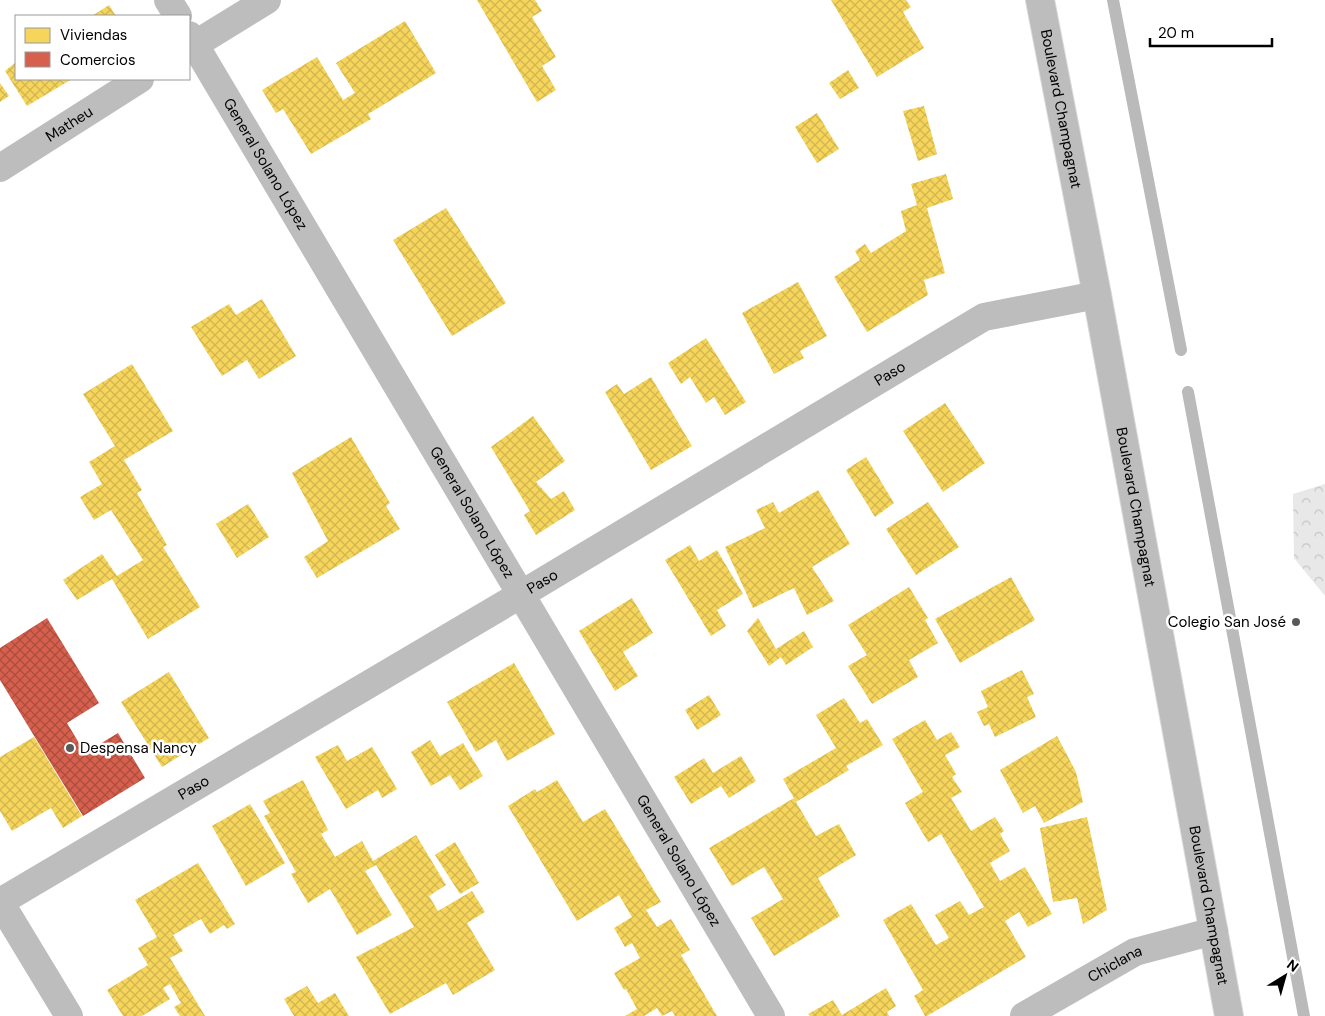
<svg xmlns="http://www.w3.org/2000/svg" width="1325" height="1016" viewBox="0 0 1325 1016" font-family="'DM Sans',sans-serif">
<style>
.forest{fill:url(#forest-crowns)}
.homes{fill:url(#homes-cross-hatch)}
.shops{fill:url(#shops-cross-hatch)}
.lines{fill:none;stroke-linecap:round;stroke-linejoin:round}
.stream{stroke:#bababa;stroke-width:12}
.major-casing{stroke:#dbdbdb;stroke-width:30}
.minor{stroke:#bdbdbd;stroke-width:28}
.major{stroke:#bdbdbd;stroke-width:28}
.poi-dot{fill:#595959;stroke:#fff;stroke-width:2}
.labels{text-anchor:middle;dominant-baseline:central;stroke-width:5;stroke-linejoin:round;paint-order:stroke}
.street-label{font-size:15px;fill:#000;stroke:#fff}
.poi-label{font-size:15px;fill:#000;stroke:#fff;text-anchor:end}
</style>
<defs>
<pattern id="forest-crowns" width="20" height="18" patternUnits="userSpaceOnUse" patternTransform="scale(1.25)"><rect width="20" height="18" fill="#e8e8e8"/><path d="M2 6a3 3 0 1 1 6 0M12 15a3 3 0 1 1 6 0" fill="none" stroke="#c5c5c5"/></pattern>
<pattern id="homes-cross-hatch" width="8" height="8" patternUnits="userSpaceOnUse" patternTransform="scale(1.25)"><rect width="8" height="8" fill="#f6d55c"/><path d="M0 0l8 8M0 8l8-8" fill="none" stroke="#d1b54e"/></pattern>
<pattern id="shops-cross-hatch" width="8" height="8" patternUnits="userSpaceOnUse" patternTransform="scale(1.25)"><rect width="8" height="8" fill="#d6604d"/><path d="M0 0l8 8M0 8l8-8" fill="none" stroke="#ab4d3e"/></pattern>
</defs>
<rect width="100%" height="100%" fill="#fff"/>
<!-- forest -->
<path class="forest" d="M 1325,484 L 1325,596 L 1294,558 L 1293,494 Z"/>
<!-- homes -->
<path class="homes" d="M 477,0 L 535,0 L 542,11 L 532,17 L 556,57 L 542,66 L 556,90 L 537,102 Z
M 831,0 L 906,0 L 911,7 L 903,12 L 924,48 L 877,77 Z
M 109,5 L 116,16 L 92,16 Z
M 405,21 L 436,73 L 368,114 L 371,119 L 311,154 L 283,109 L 276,113 L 262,90 L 317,57 L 343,100 L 355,93 L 336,63 Z
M 16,62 L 16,79 L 72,79 L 27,106 L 5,71 Z
M 848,70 L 859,88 L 840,99 L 829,83 Z
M 0,83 L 9,96 L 0,102 Z
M 924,106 L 937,154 L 918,161 L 903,111 Z
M 817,113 L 839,149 L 817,163 L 795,127 Z
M 946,174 L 953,199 L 927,208 L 945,273 L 924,280 L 928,295 L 867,332 L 834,277 L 860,260 L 855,251 L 865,244 L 871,253 L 906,231 L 901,211 L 917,205 L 911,184 Z
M 446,208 L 506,303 L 452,336 L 393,240 Z
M 798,282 L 827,336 L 800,351 L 804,358 L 774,374 L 742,313 Z
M 262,299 L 296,356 L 259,379 L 247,360 L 222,376 L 191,327 L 229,304 L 236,315 Z
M 706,338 L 746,402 L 725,415 L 714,397 L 706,403 L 690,377 L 681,384 L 668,363 Z
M 132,364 L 173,431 L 124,460 L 142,490 L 137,493 L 167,545 L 163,547 L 200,607 L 148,639 L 112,579 L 77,600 L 63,580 L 102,554 L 117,576 L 143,560 L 111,510 L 94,520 L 80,497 L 102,484 L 89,462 L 115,446 L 83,394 Z
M 651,377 L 692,446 L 651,470 L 605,392 L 617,384 L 624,394 Z
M 945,403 L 985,463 L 943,492 L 903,431 Z
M 533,416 L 565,461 L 536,482 L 551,499 L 564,491 L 575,510 L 536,535 L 524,515 L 530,511 L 491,447 Z
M 351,437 L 390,503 L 386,506 L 400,529 L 317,578 L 304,557 L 328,541 L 292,473 Z
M 866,457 L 894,503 L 875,517 L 846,470 Z
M 818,490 L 850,544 L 812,567 L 834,601 L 807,615 L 794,588 L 753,608 L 725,547 L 765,528 L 756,510 L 773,502 L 779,513 Z
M 928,502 L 959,547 L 916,575 L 886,529 Z
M 248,504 L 269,537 L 237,558 L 216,524 Z
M 690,545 L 699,561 L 717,550 L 743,594 L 717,610 L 726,626 L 711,636 L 665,560 Z
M 1011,577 L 1035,620 L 960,663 L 935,619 Z
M 909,587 L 928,618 L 925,620 L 938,643 L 909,660 L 918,677 L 872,704 L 848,666 L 867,655 L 848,625 Z
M 632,598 L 653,633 L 623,652 L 638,676 L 615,691 L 579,631 Z
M 758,618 L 776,649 L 804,631 L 813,647 L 786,665 L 781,657 L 769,666 L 747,631 Z
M 514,663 L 555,734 L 507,761 L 496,740 L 476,752 L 447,702 Z
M 1022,670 L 1034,694 L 1027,697 L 1036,717 L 995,737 L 989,724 L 984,726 L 977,712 L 988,707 L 981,691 Z
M 169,672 L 209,738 L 162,767 L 121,702 Z
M 709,695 L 721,715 L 697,730 L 685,710 Z
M 844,698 L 860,723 L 867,719 L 883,745 L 846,766 L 849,770 L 796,802 L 816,836 L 839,824 L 856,855 L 818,878 L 840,916 L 774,956 L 751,918 L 783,899 L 764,867 L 732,886 L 709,848 L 794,798 L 783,779 L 836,748 L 816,715 Z
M 925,720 L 937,740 L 951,732 L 960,747 L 945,755 L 956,774 L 952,777 L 962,792 L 951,798 L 971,831 L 995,817 L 1004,831 L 1000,834 L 1010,851 L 990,863 L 1000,881 L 1025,867 L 1052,914 L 1028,927 L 1019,912 L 1005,921 L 1026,957 L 927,1016 L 925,1016 L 914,996 L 923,990 L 883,920 L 911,904 L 936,945 L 949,938 L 935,915 L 960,901 L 969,915 L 984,907 L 941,834 L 928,842 L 905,803 L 923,792 L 892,739 Z
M 1057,736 L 1076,772 L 1083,802 L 1044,823 L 1035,806 L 1023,813 L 1000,770 Z
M 34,737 L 82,816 L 63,828 L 51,808 L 12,831 L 0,811 L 0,757 Z
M 430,740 L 440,756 L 463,743 L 483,776 L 460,790 L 450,775 L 431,786 L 411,752 Z
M 338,745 L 347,761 L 372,747 L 397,789 L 382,798 L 378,790 L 346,809 L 315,757 Z
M 741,756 L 756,781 L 729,798 L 721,786 L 691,804 L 674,777 L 704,758 L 713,773 Z
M 303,780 L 328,830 L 321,834 L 335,857 L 362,841 L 373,861 L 416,835 L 446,885 L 429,896 L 438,911 L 472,891 L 485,912 L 467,923 L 495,970 L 453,995 L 446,983 L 390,1014 L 356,957 L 414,927 L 376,865 L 365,871 L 392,915 L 357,935 L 330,889 L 308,903 L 291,874 L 296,872 L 264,816 L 270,813 L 263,801 Z
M 557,780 L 583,822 L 605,809 L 661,902 L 646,910 L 657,927 L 671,919 L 690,950 L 681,955 L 717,1016 L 675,1016 L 672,1011 L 662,1016 L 657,1008 L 644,1016 L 625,1016 L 637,1009 L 626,989 L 624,990 L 614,973 L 640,958 L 632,943 L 625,947 L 614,928 L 632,917 L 619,895 L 577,921 L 508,806 L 535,789 L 537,792 Z
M 250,804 L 285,863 L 246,886 L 212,826 Z
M 1087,817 L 1107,910 L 1083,924 L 1077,898 L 1053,902 L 1040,828 Z
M 455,842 L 479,883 L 460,894 L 435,855 Z
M 198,863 L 235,924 L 227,929 L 224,925 L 210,934 L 201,919 L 173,935 L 183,951 L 170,958 L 205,1016 L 180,1016 L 174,1007 L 181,1003 L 170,984 L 163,988 L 170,999 L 142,1016 L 123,1016 L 107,990 L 148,965 L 138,948 L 157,937 L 135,900 Z
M 307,986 L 318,1003 L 335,993 L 349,1016 L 294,1016 L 284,999 Z
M 886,988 L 896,1006 L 887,1012 L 889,1016 L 810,1016 L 808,1014 L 833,1000 L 842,1015 Z"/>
<!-- shops -->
<path class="shops" d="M 47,618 L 99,703 L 67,723 L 85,753 L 118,733 L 145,778 L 83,816 L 0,680 L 0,648 Z"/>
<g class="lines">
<!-- stream -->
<path class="stream" d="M 1113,0 L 1181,350
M 1188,392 L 1304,1016"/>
<defs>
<g id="major">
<path id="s5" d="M 1040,0 L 1097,295 L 1229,1016"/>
</g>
</defs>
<!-- major casing -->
<use href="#major" class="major-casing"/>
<!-- minor -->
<g class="minor">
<path d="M 168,0 L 178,16"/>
<path id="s1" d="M 189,35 L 771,1016"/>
<path d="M 189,48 L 267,0"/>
<path id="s2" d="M 0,168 L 140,79"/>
<path id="s3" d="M 0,902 L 520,595 L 984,317 L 1097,295"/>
<path d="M 0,902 L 69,1016"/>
<path id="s4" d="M 1024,1016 L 1135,952 L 1214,931"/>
</g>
<!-- major -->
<use href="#major" class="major"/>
</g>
<!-- markers -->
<g class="poi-dot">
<circle cx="1296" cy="622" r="5"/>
<circle cx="70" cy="748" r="5"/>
</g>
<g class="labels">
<!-- street labels -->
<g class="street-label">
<text stroke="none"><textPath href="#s5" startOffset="111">Boulevard Champagnat</textPath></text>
<text stroke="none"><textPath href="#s2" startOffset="82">Matheu</textPath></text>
<text stroke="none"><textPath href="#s1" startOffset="150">General Solano López</textPath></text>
<text stroke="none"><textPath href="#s3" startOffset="1035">Paso</textPath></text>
<text stroke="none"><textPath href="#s5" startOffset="516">Boulevard Champagnat</textPath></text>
<text stroke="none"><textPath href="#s1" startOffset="555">General Solano López</textPath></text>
<text stroke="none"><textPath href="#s3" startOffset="630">Paso</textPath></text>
<text stroke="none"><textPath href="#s3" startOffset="225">Paso</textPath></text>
<text stroke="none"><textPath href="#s1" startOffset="960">General Solano López</textPath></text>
<text stroke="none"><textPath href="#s5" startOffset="921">Boulevard Champagnat</textPath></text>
<text stroke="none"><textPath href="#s4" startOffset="105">Chiclana</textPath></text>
</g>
<!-- poi labels -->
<g class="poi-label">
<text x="1286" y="622">Colegio San José</text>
<text x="80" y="748" text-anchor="start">Despensa Nancy</text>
</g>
</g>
<!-- legend -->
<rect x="15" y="15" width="175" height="65" fill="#ffffff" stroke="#999999"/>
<rect x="25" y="28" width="25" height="15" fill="#f6d55c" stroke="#999999"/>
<text x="60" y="40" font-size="15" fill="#000000">Viviendas</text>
<rect x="25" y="52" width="25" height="15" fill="#d6604d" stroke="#999999"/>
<text x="60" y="65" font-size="15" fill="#000000">Comercios</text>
<!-- north arrow -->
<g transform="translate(1285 976) rotate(37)" stroke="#ffffff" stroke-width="4" paint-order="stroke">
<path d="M0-4L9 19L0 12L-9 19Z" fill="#000000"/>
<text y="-8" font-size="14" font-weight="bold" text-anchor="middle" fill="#000000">N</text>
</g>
<!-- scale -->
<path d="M1150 38v8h122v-8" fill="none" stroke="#000000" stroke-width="2.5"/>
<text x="1158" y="38" font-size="15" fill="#000000" stroke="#ffffff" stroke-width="4" paint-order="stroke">20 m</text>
</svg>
